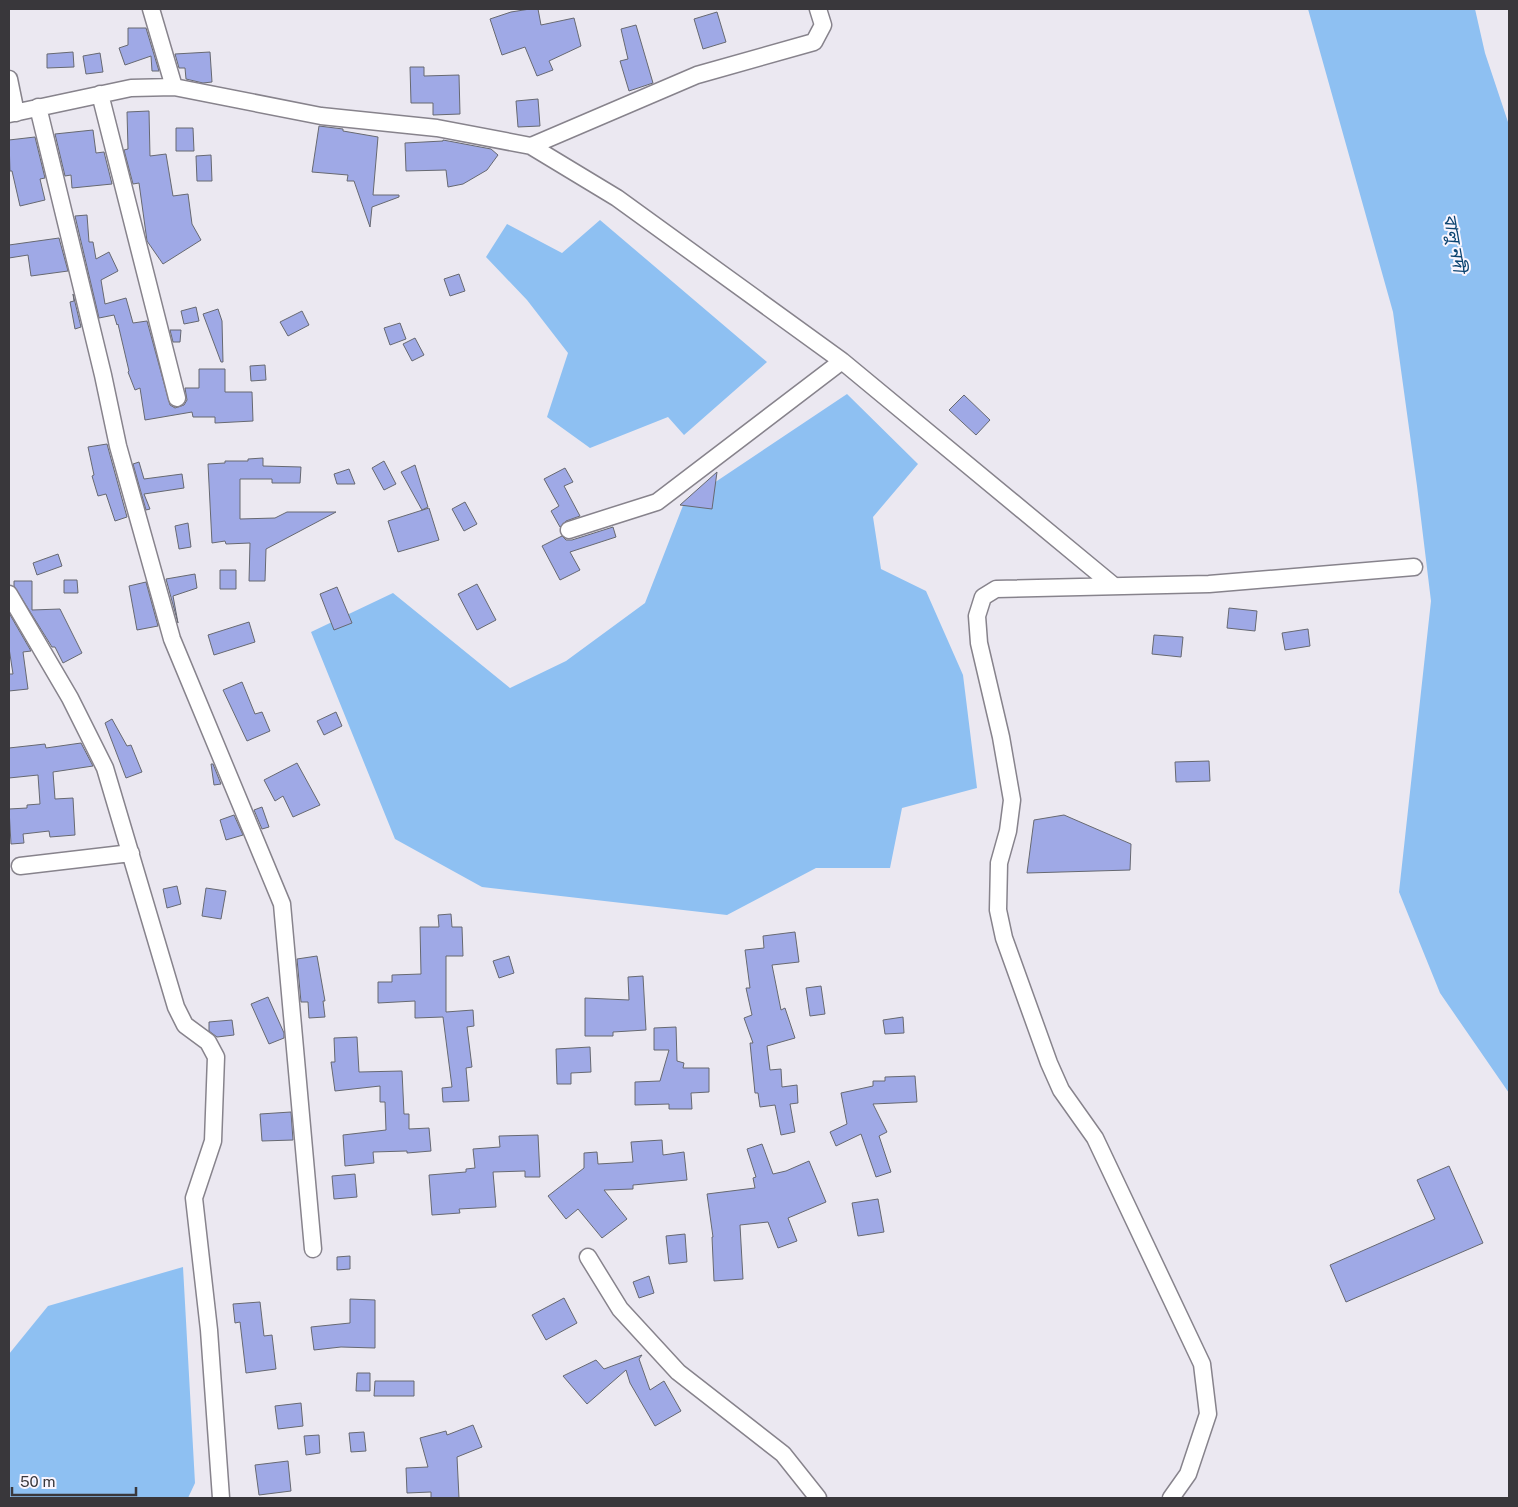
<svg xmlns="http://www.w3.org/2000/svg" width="1518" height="1507" viewBox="0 0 1518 1507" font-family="'Public Sans','Noto Sans Bengali',sans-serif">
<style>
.water{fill:#8ec0f2}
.building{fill:#9fa9e6;stroke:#676971}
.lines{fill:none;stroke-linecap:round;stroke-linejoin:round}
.minor-casing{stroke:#87838c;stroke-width:19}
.minor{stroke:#fff;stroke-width:16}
.labels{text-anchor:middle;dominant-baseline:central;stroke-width:4;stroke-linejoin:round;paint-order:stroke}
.water-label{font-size:18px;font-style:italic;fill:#0c4471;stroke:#f9f5fe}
</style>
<rect width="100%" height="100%" fill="#ebe8f1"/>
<!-- water -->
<path class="water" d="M 1308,9 L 1475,9 L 1485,53 L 1509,125 L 1509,1093 L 1440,993 L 1399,892 L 1431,601 L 1417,486 L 1393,312 Z
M 600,220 L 767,362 L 684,435 L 668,417 L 590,448 L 547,417 L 568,353 L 527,300 L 486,257 L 507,224 L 562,253 Z
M 847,394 L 918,464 L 873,517 L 881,569 L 926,591 L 963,675 L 977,788 L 902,808 L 890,868 L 816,868 L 727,915 L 482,887 L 395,839 L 311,632 L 393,593 L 510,688 L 566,661 L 645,603 L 684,503 Z
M 183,1267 L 195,1483 L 188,1498 L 9,1498 L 9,1354 L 48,1306 Z"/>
<!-- building -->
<path class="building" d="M 530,9 L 538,9 L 541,25 L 574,18 L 581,46 L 549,61 L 553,70 L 537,76 L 525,47 L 502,55 L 490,19 L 511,12 Z
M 717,12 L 726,42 L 703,49 L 694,19 Z
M 636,25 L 653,83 L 629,91 L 620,61 L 628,59 L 621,29 Z
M 128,28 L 146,28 L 159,71 L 152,71 L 151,56 L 125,65 L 119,48 L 128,45 Z
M 73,52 L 74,67 L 47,68 L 47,54 Z
M 210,52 L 212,82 L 203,83 L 186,79 L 185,68 L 179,68 L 175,54 Z
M 100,53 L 103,72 L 86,74 L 83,56 Z
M 410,67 L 424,67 L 424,76 L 459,75 L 460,114 L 433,115 L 433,103 L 411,103 Z
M 538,99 L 540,126 L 518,127 L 516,101 Z
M 149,111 L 150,156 L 166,154 L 173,196 L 188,194 L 192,224 L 201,240 L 163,264 L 147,241 L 139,183 L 133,184 L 124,150 L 128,149 L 127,112 Z
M 319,126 L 343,129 L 343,131 L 378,137 L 373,195 L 399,195 L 399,197 L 372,207 L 370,227 L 354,181 L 347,181 L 348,175 L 312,172 Z
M 176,128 L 193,128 L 194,151 L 176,151 Z
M 93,130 L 96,153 L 104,152 L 112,184 L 72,188 L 71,175 L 65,176 L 55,134 Z
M 35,137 L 45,178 L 40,179 L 45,200 L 20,206 L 12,171 L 10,171 L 9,140 Z
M 443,140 L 491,149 L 498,155 L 487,170 L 463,184 L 448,187 L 446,170 L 406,171 L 405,143 L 443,141 Z
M 211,155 L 212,181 L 197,181 L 196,156 Z
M 87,215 L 89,242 L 93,242 L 96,259 L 109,252 L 118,271 L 101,280 L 105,304 L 126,298 L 133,323 L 147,321 L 170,405 L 175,408 L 184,405 L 187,400 L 185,388 L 199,388 L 199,369 L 225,369 L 225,392 L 252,392 L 253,421 L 215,423 L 215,417 L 193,417 L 192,412 L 145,420 L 140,388 L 135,390 L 128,372 L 129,371 L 118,324 L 117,325 L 114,315 L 99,318 L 75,216 Z
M 59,238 L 68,271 L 31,276 L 28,255 L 9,258 L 9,245 Z
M 459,274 L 465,291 L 450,296 L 444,279 Z
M 73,294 L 81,327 L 75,329 L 70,302 L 74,301 Z
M 196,307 L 199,321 L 184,324 L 181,311 Z
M 218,309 L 222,321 L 223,362 L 221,362 L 203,314 Z
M 302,311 L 309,325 L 288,336 L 280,322 Z
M 400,323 L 406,339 L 390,345 L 384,328 Z
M 170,330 L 181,330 L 180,342 L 173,342 Z
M 415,338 L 424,355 L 412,361 L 403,344 Z
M 265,365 L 266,380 L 251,381 L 250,366 Z
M 964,395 L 990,420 L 976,435 L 949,410 Z
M 107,444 L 127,517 L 115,521 L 106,494 L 98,496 L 92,476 L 94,475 L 88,447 Z
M 263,458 L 263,466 L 301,467 L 300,483 L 272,483 L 272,479 L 240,479 L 240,519 L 275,518 L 287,512 L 336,512 L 266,549 L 265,581 L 249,581 L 250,543 L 226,544 L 225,541 L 212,543 L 208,464 L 225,463 L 225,461 L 248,461 L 248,459 Z
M 384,461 L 396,484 L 384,490 L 372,468 Z
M 139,462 L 144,479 L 182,474 L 184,488 L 144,494 L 150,509 L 146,510 L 133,464 Z
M 415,465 L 428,507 L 422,510 L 401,472 Z
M 565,468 L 573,482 L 564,486 L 580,516 L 566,521 L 560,527 L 551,511 L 559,506 L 544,479 Z
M 349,469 L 355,484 L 337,484 L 334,474 Z
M 717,472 L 712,509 L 680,505 Z
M 465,502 L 477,524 L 464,531 L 452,509 Z
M 429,508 L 439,540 L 398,552 L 388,521 Z
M 188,523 L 191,547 L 179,549 L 175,526 Z
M 613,527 L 616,537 L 570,552 L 580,570 L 560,580 L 542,546 L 562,536 L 566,540 L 572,540 Z
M 58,554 L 62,566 L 37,575 L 33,563 Z
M 220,570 L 236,570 L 236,589 L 220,589 Z
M 195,574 L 197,588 L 173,596 L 178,623 L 166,579 Z
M 64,580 L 77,580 L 78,593 L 64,593 Z
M 14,581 L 32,581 L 32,610 L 60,609 L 82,653 L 63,663 L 55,647 L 52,647 L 14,586 Z
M 146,582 L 158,626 L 137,630 L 129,586 Z
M 477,584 L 496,620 L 477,630 L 458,594 Z
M 337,587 L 352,623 L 334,630 L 320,594 Z
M 1229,608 L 1257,611 L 1255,631 L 1227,628 Z
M 9,613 L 31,651 L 23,652 L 28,689 L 9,691 L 9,674 L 13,674 L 9,648 Z
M 249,622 L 255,642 L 214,655 L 208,635 Z
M 1308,629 L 1310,646 L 1285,650 L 1282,633 Z
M 1154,635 L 1183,637 L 1181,657 L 1152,654 Z
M 242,682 L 255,714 L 262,712 L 270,731 L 247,741 L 223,690 Z
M 336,712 L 342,726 L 324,735 L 317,721 Z
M 112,719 L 127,746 L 131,745 L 142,772 L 126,778 L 105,723 Z
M 81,743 L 93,766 L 53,772 L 55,799 L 73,798 L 75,835 L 50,837 L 49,831 L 23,834 L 24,843 L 11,844 L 9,809 L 27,808 L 27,805 L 40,804 L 38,775 L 9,778 L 9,748 L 45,744 L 46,748 Z
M 1209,761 L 1210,781 L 1176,782 L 1175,762 Z
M 297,763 L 320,805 L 293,817 L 283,796 L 275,801 L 264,780 Z
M 211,764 L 213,764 L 221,784 L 214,785 Z
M 262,807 L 269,827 L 262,829 L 254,810 Z
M 234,815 L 243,835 L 226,840 L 220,820 Z
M 1064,815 L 1131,844 L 1130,870 L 1027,873 L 1034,820 Z
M 177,886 L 181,904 L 167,908 L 163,889 Z
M 206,888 L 226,891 L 221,919 L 202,916 Z
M 451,914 L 452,927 L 462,927 L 463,956 L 446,956 L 446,1012 L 473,1010 L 474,1026 L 467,1027 L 472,1067 L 466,1068 L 469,1101 L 443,1102 L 442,1088 L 452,1087 L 443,1017 L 415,1018 L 415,1001 L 378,1003 L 378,982 L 392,982 L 392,975 L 421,974 L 420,927 L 439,927 L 438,915 Z
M 795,932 L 799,962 L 772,965 L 781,1010 L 785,1008 L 795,1038 L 767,1046 L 770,1070 L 781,1069 L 782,1087 L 797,1085 L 798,1103 L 790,1104 L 795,1132 L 781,1135 L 775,1105 L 760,1107 L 758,1093 L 755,1093 L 750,1043 L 753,1043 L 744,1018 L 752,1015 L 746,988 L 750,988 L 745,950 L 764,948 L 763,936 Z
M 317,956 L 325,1001 L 323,1001 L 325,1017 L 309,1018 L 308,1002 L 301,1002 L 297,959 Z
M 509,956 L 514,973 L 499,978 L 493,961 Z
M 643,976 L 646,1030 L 613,1032 L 613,1036 L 585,1036 L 585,998 L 629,1000 L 628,977 Z
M 821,986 L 825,1014 L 810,1016 L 806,988 Z
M 268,997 L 284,1033 L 284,1038 L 269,1044 L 251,1004 Z
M 903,1017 L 904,1033 L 885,1034 L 883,1020 Z
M 232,1020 L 234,1035 L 217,1037 L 209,1031 L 209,1022 Z
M 676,1027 L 677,1061 L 684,1063 L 683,1068 L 709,1068 L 709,1092 L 691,1093 L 692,1109 L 669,1109 L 669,1104 L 635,1105 L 635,1082 L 660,1081 L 669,1050 L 654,1050 L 654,1028 Z
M 357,1037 L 359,1072 L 402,1071 L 404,1114 L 409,1114 L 409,1129 L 429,1128 L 431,1151 L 407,1153 L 407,1151 L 373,1152 L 374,1163 L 345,1166 L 343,1135 L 386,1130 L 385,1102 L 380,1102 L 380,1086 L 335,1091 L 331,1062 L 335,1062 L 334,1038 Z
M 590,1047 L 591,1072 L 571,1073 L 571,1084 L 557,1084 L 556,1049 Z
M 915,1076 L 917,1102 L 873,1104 L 887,1132 L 879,1136 L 891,1172 L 876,1177 L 861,1134 L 836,1146 L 830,1132 L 847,1124 L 841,1093 L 873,1086 L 873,1081 L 885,1081 L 885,1077 Z
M 291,1112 L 293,1140 L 262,1141 L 260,1114 Z
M 538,1135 L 540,1177 L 525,1177 L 525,1171 L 493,1172 L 496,1207 L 459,1209 L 460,1213 L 432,1215 L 429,1175 L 466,1172 L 466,1169 L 475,1168 L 473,1149 L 500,1147 L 499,1136 Z
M 662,1140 L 663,1155 L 684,1152 L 687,1180 L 633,1185 L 633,1189 L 604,1190 L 627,1219 L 602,1238 L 578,1209 L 566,1219 L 548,1196 L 584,1168 L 584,1153 L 597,1152 L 598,1164 L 633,1162 L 631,1142 Z
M 762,1144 L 773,1174 L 786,1171 L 809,1161 L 826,1202 L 788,1218 L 797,1241 L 778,1248 L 768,1222 L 740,1225 L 743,1279 L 714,1281 L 712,1237 L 713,1237 L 707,1194 L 755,1188 L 753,1178 L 756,1177 L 747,1149 Z
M 1449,1166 L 1483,1243 L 1346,1302 L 1330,1265 L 1435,1219 L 1417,1180 Z
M 355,1174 L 357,1197 L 334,1199 L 332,1176 Z
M 878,1199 L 884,1232 L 858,1236 L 852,1203 Z
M 685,1234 L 687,1262 L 669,1264 L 666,1236 Z
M 350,1256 L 350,1269 L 337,1270 L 337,1257 Z
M 649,1276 L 654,1293 L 639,1298 L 633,1282 Z
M 564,1298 L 577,1323 L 546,1340 L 532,1315 Z
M 350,1299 L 375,1300 L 375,1348 L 341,1347 L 314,1350 L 311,1327 L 350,1323 Z
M 260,1302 L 264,1336 L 272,1335 L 276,1369 L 246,1373 L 240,1322 L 235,1323 L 233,1304 Z
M 642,1355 L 639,1359 L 650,1390 L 664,1381 L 681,1411 L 655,1426 L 630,1383 L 626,1370 L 587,1404 L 563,1376 L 596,1360 L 604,1369 Z
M 357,1373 L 370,1373 L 370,1391 L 356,1391 Z
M 375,1381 L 414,1381 L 414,1396 L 374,1396 Z
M 301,1403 L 303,1426 L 278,1429 L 275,1406 Z
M 473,1425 L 482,1447 L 457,1457 L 459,1498 L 431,1498 L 431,1492 L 407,1493 L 406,1468 L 428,1467 L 420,1438 L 446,1431 L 447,1435 Z
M 364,1432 L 366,1451 L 351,1452 L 349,1433 Z
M 319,1435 L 320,1453 L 306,1455 L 304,1436 Z
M 288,1461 L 291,1491 L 259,1495 L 255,1465 Z"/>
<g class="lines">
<defs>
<path id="minor" d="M 151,9 L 174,87
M 9,79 L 16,113
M 100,94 L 177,398
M 38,107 L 103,375 L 118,446 L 172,639 L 282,904 L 313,1249
M 9,114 L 131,88 L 174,87 L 321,116 L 437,128 L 531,146 L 617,198 L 842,361 L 1114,586
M 531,146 L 697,75 L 814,42 L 823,25 L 818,9
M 569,530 L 657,502 L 842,361
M 9,594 L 70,698 L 105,768 L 176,1007 L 185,1025 L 208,1042 L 216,1057 L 213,1141 L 194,1198 L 209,1330 L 221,1498
M 20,866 L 131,853
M 588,1257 L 620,1309 L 678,1372 L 783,1454 L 818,1498
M 1171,1498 L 1188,1474 L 1208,1414 L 1202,1364 L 1095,1138 L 1061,1090 L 1049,1063 L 1004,938 L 998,910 L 999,863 L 1008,831 L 1012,800 L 1001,737 L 979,643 L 977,616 L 983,597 L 996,589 L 1209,584 L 1414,567"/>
</defs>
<!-- minor casing -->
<use href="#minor" class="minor-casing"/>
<!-- minor -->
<use href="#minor" class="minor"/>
</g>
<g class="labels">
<!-- water labels -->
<g class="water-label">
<text transform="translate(1455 243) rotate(80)">বালু নদী</text>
</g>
</g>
<!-- border -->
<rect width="1518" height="1507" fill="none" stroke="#39373b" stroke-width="20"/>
<!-- scale -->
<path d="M12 1487v8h124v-8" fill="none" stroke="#39373b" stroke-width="2.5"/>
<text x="20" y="1487" font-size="15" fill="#39373b" stroke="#f9f5fe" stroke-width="4" paint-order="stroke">50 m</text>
</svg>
